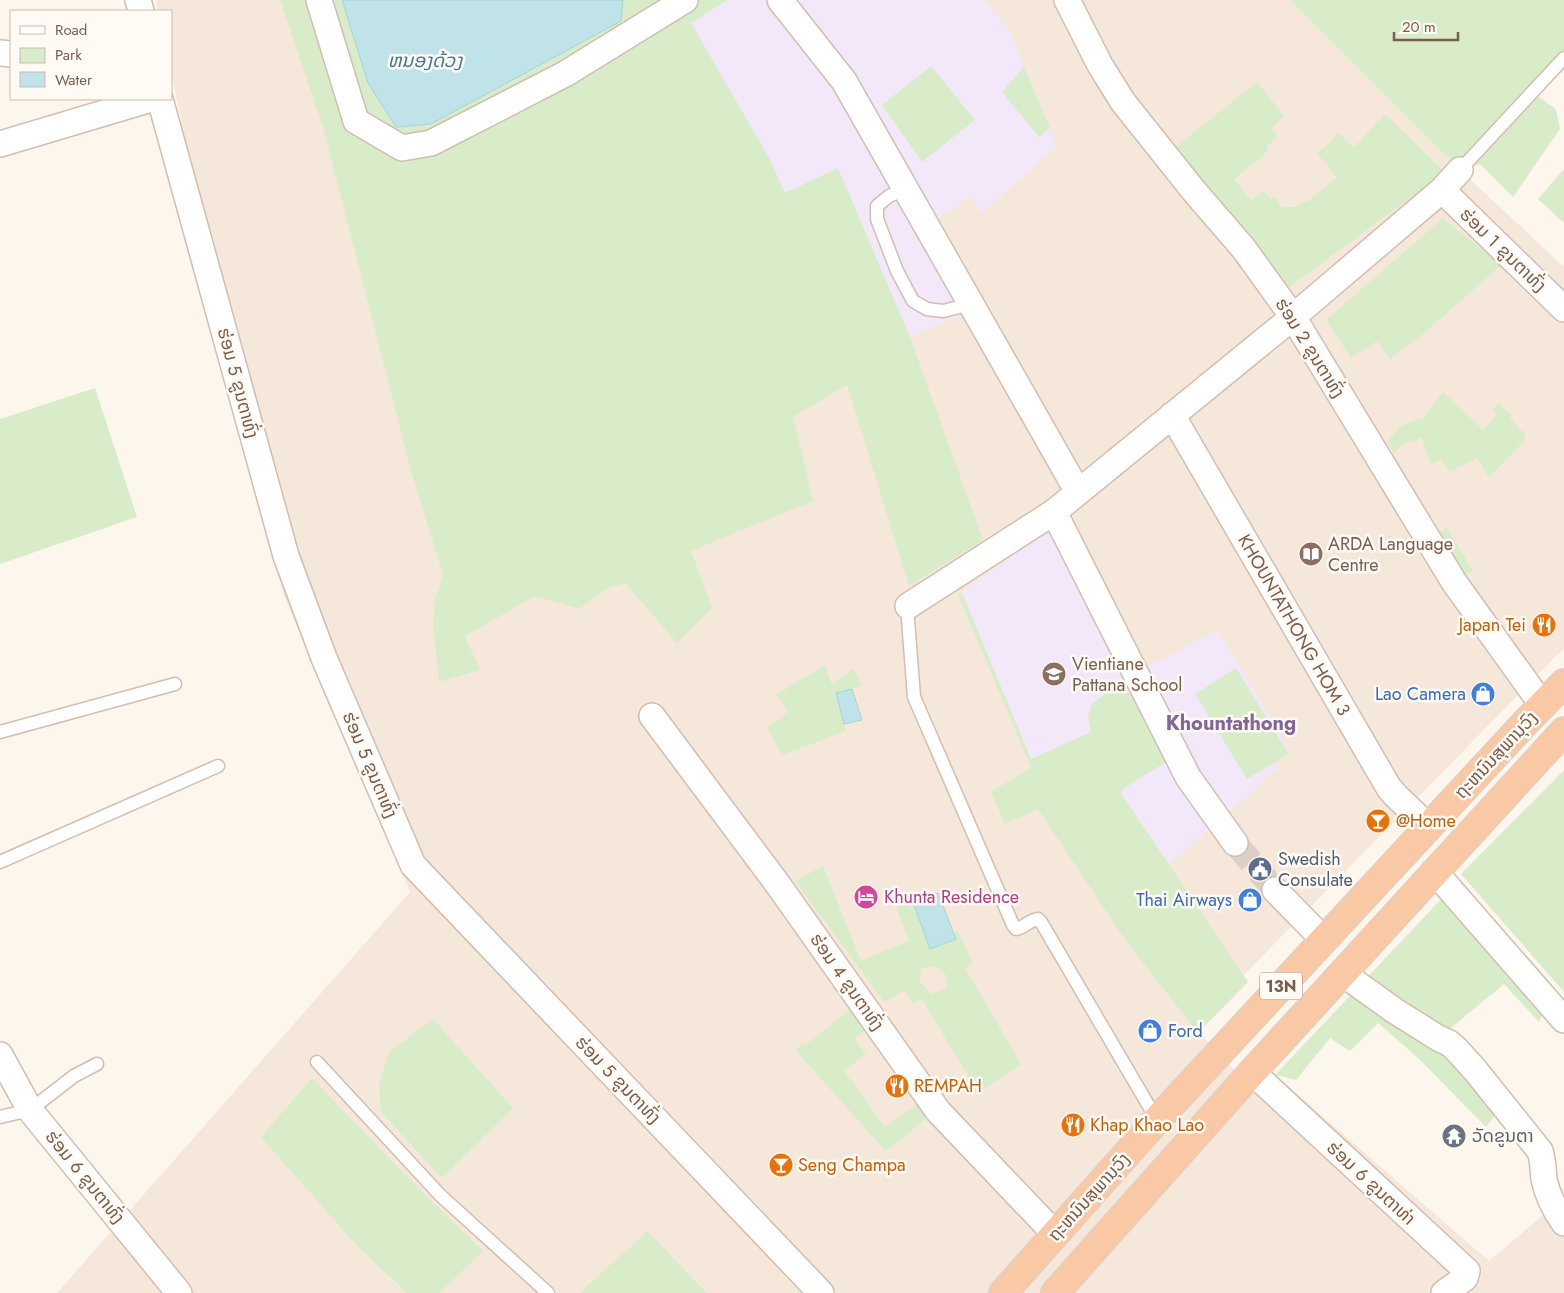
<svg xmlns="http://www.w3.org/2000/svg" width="1564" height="1293" viewBox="0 0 1564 1293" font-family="Jost,'Noto Sans Lao',sans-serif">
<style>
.residential{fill:#f5e8da}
.education{fill:#f3e8fa}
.green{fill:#d8ecc9;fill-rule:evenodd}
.water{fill:#bfe3e8;stroke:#a5d3da}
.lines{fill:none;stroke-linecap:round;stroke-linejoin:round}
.minor-tunnel{stroke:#dcd0c4;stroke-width:25;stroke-dasharray:25 12;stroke-linecap:butt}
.service-casing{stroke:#d1beb0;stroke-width:15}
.minor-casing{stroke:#d1beb0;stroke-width:28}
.trunk-casing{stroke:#dad1cd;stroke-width:30}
.service{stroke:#fff;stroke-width:12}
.minor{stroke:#fff;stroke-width:25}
.trunk{stroke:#f9c8a4;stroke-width:28}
.labels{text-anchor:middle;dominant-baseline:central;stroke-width:5;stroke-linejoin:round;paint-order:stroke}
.shield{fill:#fffaf3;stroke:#a28b7f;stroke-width:1}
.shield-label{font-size:16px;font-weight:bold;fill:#7a5c4d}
.street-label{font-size:18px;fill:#7a5c4d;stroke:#fffaf3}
.education-label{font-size:18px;fill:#785e54;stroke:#fffaf3;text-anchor:start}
.food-label{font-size:18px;fill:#c56008;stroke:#fffaf3;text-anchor:start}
.shop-label{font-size:18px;fill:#366cbe;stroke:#fffaf3;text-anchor:end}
.service-label{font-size:18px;fill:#4e5e75;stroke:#fffaf3;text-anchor:start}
.hotel-label{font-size:18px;fill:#b23c85;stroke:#fffaf3;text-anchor:start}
.worship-label{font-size:18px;fill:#5b616d;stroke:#fffaf3;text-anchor:start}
.water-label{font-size:19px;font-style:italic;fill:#437c86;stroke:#fffaf3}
.quarter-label{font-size:20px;font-weight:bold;fill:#846695;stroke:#fffaf3}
</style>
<rect width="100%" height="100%" fill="#fdf6ec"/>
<!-- residential -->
<path class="residential" d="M 156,0 L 280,0 L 324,131 L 709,0 L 1290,0 L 1460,170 L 1564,267 L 1564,648 L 1193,1027 L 1257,1093 L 1275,1075 L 1489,1261 L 1564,1197 L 1564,1293 L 57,1293 L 410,892 L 283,593 L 171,73 L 171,11 L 158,11 Z"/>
<!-- education -->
<path class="education" d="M 727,0 L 984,0 L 1007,26 L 1050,128 L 1056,146 L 1023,177 L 981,213 L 971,196 L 933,222 L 984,305 L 910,337 L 838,168 L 785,193 L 769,158 L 691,23 Z
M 1071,515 L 1147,667 L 1218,630 L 1288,748 L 1273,760 L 1278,769 L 1169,864 L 1120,791 L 1135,780 L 1031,759 L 962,593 L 965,589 Z"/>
<!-- green -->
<path class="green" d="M 280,0 L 727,0 L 691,23 L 769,158 L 785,193 L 838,168 L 910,337 L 983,540 L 909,586 L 847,385 L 793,417 L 813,501 L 691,551 L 712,608 L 677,643 L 625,583 L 606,589 L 579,609 L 535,596 L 465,636 L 480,670 L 439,682 L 433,627 L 435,600 L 443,575 L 411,471 L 324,131 Z
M 1290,0 L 1564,0 L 1564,58 L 1532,92 L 1556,109 L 1560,129 L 1513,197 L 1480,164 L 1460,170 Z
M 931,66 L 975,120 L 922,162 L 882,105 Z
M 1024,67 L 1050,128 L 1039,137 L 1002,92 Z
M 1257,82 L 1284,116 L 1271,128 L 1278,137 L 1266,147 L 1268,151 L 1234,179 L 1251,201 L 1264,191 L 1270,199 L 1274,197 L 1282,207 L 1295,207 L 1304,200 L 1306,203 L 1337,177 L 1317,153 L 1330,142 L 1338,132 L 1354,147 L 1385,114 L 1445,172 L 1287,289 L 1170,151 Z
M 1564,169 L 1564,223 L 1538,199 Z
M 1443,218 L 1501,265 L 1424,333 L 1390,359 L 1377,341 L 1351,358 L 1326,320 Z
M 95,388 L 137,517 L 0,564 L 0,419 Z
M 1443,392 L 1483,430 L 1497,415 L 1492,410 L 1498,403 L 1512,415 L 1510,418 L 1525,434 L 1525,440 L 1489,478 L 1477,458 L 1450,472 L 1441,459 L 1431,464 L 1421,437 L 1413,443 L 1410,440 L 1394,452 L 1387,442 L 1400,426 L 1423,418 Z
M 1447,528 L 1473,571 L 1463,575 L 1434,534 Z
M 962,593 L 1031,759 L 1091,732 L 1088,717 L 1092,704 L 1105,694 L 1116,691 L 1133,694 L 1172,759 L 1136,780 L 1120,792 L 1248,982 L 1198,1033 L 1126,941 L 1038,809 L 1005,824 L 991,792 L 1031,767 L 958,595 Z
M 825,665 L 832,685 L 853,668 L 862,686 L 836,693 L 846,731 L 782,755 L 767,728 L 788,712 L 776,695 Z
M 1236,668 L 1289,754 L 1247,779 L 1195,694 Z
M 1564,770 L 1564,992 L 1461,874 Z
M 823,866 L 861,961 L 909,941 L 896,907 L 913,902 L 930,949 L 956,939 L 953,932 L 958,931 L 973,963 L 965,968 L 1021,1064 L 978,1093 L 922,999 L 912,1003 L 905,990 L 884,1002 L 795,881 ZM 935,966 L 946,975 L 947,987 L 932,994 L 919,982 L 922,968 Z
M 1444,896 L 1545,1012 L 1539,1022 L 1504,984 L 1451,1028 L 1507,1100 L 1486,1127 L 1419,1059 L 1378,1023 L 1350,1051 L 1330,1038 L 1296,1080 L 1275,1075 Z
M 852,1008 L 867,1029 L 854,1039 L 866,1054 L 844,1071 L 885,1127 L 922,1101 L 931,1114 L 888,1150 L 885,1150 L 795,1050 L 802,1044 L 804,1046 Z
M 433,1019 L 513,1108 L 442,1178 L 381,1112 L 379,1084 L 389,1052 Z
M 312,1078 L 411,1181 L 483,1251 L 439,1293 L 407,1293 L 358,1247 L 261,1137 Z
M 647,1231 L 707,1293 L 580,1293 C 601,1271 626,1253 647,1231 Z"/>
<!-- water -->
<path class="water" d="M 342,0 L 623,0 L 621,21 L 431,124 L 396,127 L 368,83 Z
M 852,689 L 862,720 L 844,724 L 836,693 Z
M 938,893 L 956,939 L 930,949 L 913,902 Z"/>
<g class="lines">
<!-- minor-tunnel -->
<path class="minor-tunnel" d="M 1235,843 L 1275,890"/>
<defs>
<path id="service" d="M 1460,170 L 1564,58
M 905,189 L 889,196 L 877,206 L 877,219 L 897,271 L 913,301 L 927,309 L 943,311 L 971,304
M 908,606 L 908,620 L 914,697 L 1013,925 L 1016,929 C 1024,928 1029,920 1038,919 L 1041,922 L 1157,1120
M 0,732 L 175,684
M 0,862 L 218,766
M 317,1062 L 440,1195 L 548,1293
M 0,1117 L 30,1110 L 74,1076 L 97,1064"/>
<path id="minor" d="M 138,0 L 141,11
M 319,0 L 356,121 L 402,148 L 431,143 L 565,74 L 685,0
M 780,0 L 844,81 L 1078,492
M 1067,0 L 1100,65 L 1123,102 L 1194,191 L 1244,249 L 1293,317 L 1454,582 L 1543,706
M 0,53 L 11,54
M 160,99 L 286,556 L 324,658 L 413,865 L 821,1293
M 0,144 L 151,99
M 1442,190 L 1564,309
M 1172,415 L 1389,788 L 1396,796 L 1429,827
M 1054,512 L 1188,777 L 1235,843
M 908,606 L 1054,512 L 1293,317 L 1442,190 L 1460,170
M 652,716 L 779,886 L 938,1111 L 1056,1235
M 1434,871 L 1564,1020
M 1275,890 L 1324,940
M 1342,973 L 1395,1011 L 1438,1038 L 1449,1043 L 1456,1049 L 1475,1070 L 1540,1151 C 1543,1160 1543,1169 1544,1179 C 1547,1194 1555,1210 1564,1223
M 0,1055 L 30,1110 L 179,1293
M 1252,1072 L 1467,1271 L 1465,1278 L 1444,1293"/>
<path id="trunk" d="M 1003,1293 L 1157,1120 L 1525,723 L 1564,683
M 1055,1293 L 1252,1072 L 1564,731"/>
</defs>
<!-- service casing -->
<use href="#service" class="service-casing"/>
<!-- minor casing -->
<use href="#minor" class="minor-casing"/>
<!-- trunk casing -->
<use href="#trunk" class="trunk-casing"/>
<!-- service -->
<use href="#service" class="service"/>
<!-- minor -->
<use href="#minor" class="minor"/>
<!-- trunk -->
<use href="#trunk" class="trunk"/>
</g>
<!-- icons -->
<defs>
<symbol id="library-disc" viewBox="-11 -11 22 22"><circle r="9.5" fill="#8d6e63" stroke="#fffaf3"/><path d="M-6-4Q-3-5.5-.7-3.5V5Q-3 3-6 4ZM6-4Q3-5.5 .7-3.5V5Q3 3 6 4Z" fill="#fff"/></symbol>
<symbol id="restaurant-disc" viewBox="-11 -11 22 22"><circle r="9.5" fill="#e8710a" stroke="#fffaf3"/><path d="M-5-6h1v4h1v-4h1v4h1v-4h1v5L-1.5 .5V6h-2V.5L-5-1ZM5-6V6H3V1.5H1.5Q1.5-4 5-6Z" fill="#fff"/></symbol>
<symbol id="school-disc" viewBox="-11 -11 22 22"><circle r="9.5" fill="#8d6e63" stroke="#fffaf3"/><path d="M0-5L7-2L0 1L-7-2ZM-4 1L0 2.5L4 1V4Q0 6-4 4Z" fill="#fff"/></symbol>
<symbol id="shop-disc" viewBox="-11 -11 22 22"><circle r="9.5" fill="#3f7fe0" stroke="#fffaf3"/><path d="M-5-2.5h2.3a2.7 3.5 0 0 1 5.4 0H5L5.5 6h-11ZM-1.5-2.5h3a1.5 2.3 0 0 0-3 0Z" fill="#fff"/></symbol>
<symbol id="bar-disc" viewBox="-11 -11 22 22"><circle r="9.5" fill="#e8710a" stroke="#fffaf3"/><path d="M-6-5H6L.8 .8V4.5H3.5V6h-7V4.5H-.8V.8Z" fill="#fff"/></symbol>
<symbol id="civic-disc" viewBox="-11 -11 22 22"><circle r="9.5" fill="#5c6f8a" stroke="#fffaf3"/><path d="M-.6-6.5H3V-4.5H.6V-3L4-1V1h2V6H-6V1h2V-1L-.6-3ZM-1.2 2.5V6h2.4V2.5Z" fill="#fff"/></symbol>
<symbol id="hotel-disc" viewBox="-11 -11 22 22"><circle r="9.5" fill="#d1479c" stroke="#fffaf3"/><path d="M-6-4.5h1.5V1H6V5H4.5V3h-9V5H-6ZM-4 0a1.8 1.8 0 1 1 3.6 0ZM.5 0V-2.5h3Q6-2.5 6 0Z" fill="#fff"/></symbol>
<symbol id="temple-disc" viewBox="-11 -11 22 22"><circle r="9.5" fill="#6b7280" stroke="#fffaf3"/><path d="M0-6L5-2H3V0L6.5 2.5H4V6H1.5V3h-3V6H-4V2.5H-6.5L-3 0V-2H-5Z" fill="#fff"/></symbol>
</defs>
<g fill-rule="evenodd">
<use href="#library-disc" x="1297" y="540" width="28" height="28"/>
<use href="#restaurant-disc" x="1530" y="611" width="28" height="28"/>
<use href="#school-disc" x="1040" y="660" width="28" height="28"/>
<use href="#shop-disc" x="1469" y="680" width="28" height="28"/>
<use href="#bar-disc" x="1364" y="807" width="28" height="28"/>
<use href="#civic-disc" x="1246" y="855" width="28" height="28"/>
<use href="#hotel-disc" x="852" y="883" width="28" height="28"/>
<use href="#shop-disc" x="1236" y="886" width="28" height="28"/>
<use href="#shop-disc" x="1136" y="1017" width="28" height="28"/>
<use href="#restaurant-disc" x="883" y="1072" width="28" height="28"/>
<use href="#restaurant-disc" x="1059" y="1111" width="28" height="28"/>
<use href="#temple-disc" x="1440" y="1122" width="28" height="28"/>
<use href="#bar-disc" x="767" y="1151" width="28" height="28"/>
</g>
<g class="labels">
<!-- shield labels -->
<rect class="shield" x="1260" y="972.5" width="42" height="27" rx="4"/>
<g class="shield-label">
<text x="1281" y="986">13N</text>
</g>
<!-- street labels -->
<g class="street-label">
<text transform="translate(1503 250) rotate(44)">ຮ່ອມ 1 ຂູນຕາທົ່ງ</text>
<text transform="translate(1310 348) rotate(58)">ຮ່ອມ 2 ຂູນຕາທົ່ງ</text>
<text transform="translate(238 383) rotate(75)">ຮ່ອມ 5 ຂູນຕາທົ່ງ</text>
<text transform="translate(1294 625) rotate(60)">KHOUNTATHONG HOM 3</text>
<text transform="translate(1496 755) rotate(-47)">ຖະຫນົນສຸພານຸວົງ</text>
<text transform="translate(370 765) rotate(67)">ຮ່ອມ 5 ຂູນຕາທົ່ງ</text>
<text transform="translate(847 982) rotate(55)">ຮ່ອມ 4 ຂູນຕາທົ່ງ</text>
<text transform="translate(618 1080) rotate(46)">ຮ່ອມ 5 ຂູນຕາທົ່ງ</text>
<text transform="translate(85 1177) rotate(51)">ຮ່ອມ 6 ຂູນຕາທົ່ງ</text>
<text transform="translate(1371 1183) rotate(43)">ຮ່ອມ 6 ຂູນຕາທ່າ</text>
<text transform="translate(1089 1197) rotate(-48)">ຖະຫນົນສຸພານຸວົງ</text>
</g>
<!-- education labels -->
<g class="education-label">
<text x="1328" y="544">ARDA Language<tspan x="1328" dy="21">Centre</tspan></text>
<text x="1072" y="664">Vientiane<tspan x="1072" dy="21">Pattana School</tspan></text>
</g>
<!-- food labels -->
<g class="food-label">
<text x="1526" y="625" text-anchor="end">Japan Tei</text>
<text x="1396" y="821">@Home</text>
<text x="914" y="1086">REMPAH</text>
<text x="1090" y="1125">Khap Khao Lao</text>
<text x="798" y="1165">Seng Champa</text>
</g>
<!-- shop labels -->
<g class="shop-label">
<text x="1466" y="694">Lao Camera</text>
<text x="1232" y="900">Thai Airways</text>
<text x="1168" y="1031" text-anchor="start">Ford</text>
</g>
<!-- service labels -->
<g class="service-label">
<text x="1278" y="859">Swedish<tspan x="1278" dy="21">Consulate</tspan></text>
</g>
<!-- hotel labels -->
<g class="hotel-label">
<text x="884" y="897">Khunta Residence</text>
</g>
<!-- worship labels -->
<g class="worship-label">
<text x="1472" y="1136">ວັດຂູນຕາ</text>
</g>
<!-- water labels -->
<g class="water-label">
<text x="425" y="60">ຫນອງດ້ວງ</text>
</g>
<!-- quarter labels -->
<g class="quarter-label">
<text x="1231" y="723">Khountathong</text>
</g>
</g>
<!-- legend -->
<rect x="10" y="10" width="162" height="90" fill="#fffaf3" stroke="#cabbb1"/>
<rect x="20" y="26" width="25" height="8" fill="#ffffff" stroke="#cabbb1"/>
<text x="55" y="35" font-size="15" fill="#7a5c4d">Road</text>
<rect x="20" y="48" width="25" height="15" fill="#d8ecc9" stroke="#cabbb1"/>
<text x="55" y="60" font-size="15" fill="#7a5c4d">Park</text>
<rect x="20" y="72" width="25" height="15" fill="#bfe3e8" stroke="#cabbb1"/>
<text x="55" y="85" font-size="15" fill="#7a5c4d">Water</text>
<!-- scale -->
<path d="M1394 32v8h64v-8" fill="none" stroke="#7a5c4d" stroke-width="2.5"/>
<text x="1402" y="32" font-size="15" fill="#7a5c4d" stroke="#fffaf3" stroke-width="4" paint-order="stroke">20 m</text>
</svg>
